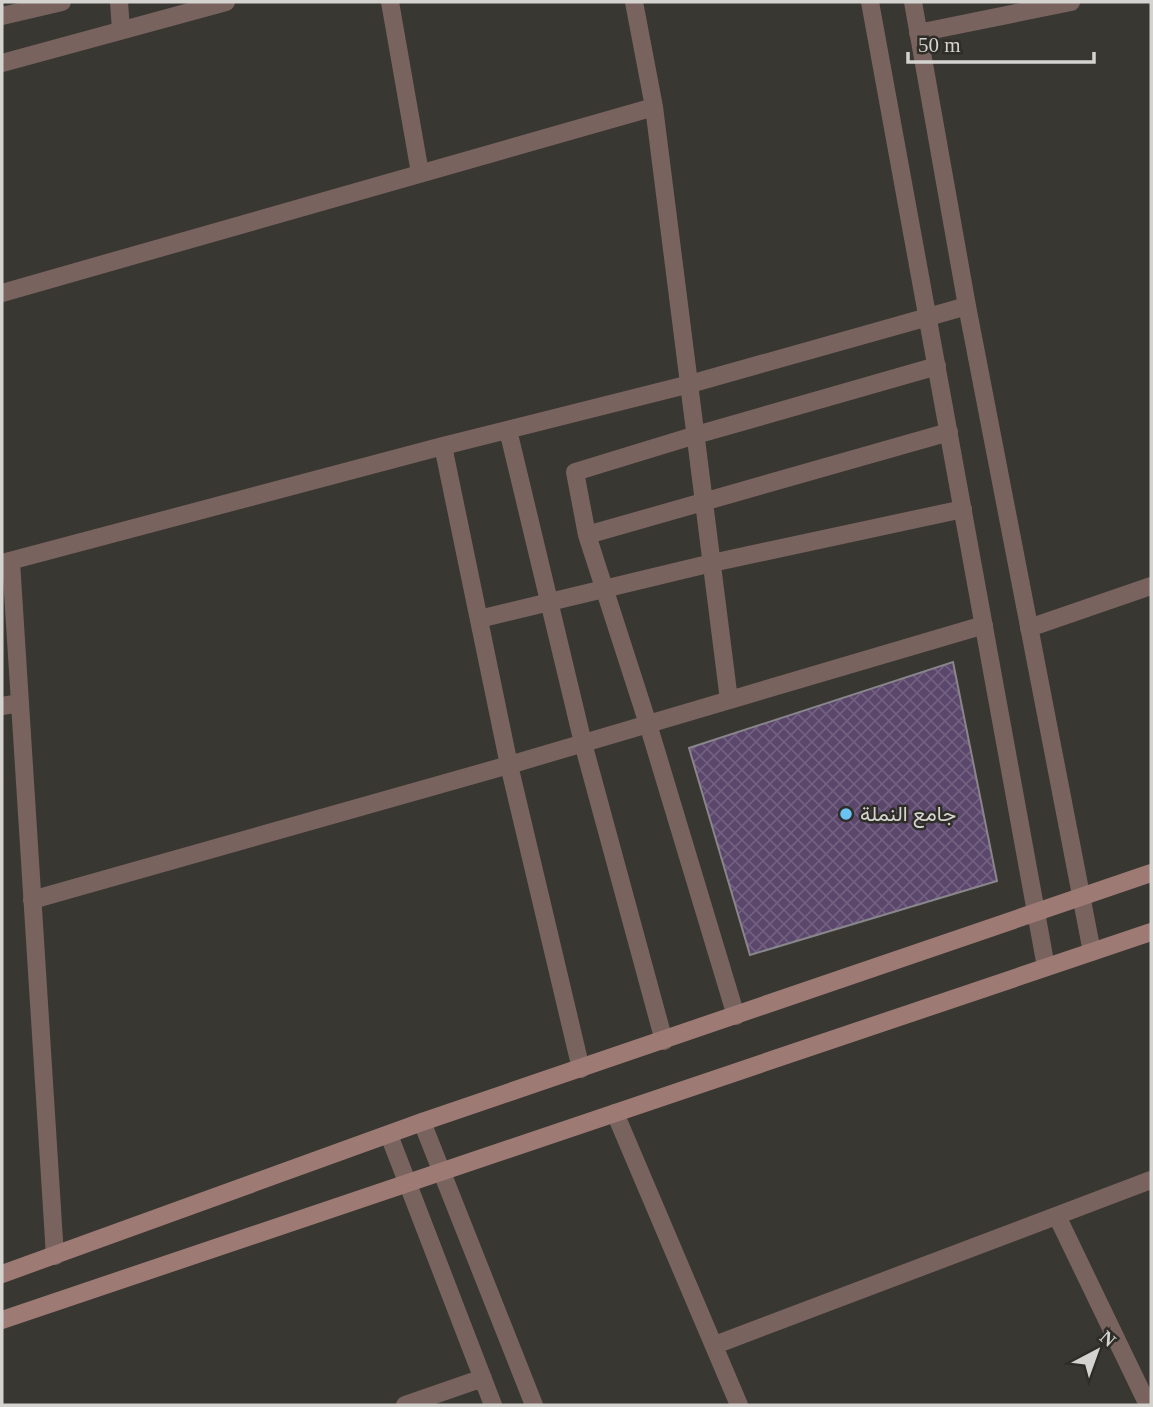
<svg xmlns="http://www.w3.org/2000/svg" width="1153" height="1407" viewBox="0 0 1153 1407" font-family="'Times New Roman',Vazirmatn,serif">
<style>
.building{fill:url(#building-cross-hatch);stroke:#88858b;stroke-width:2}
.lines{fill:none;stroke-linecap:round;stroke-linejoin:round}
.street{stroke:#79635f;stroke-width:18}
.secondary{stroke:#9e7a75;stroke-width:18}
.poi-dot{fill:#6ac3f1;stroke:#2f2d28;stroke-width:2.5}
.labels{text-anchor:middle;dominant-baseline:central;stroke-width:5;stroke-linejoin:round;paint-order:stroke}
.poi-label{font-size:21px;fill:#d5d3d0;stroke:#2f2d28;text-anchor:start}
</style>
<defs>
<pattern id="building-cross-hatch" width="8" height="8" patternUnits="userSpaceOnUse" patternTransform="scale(1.75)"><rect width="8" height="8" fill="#5b466c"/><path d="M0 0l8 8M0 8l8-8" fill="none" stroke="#726080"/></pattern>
</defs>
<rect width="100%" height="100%" fill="#393732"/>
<!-- building -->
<path class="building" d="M 953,662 L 997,881 L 750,955 L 689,748 Z"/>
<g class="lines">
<!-- street -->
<path class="street" d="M 119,2 L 121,30
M 390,2 L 420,173
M 634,2 L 654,107 L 729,700
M 870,2 L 1046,967
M 913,2 L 967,306 L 1092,952
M 2,16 L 62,2
M 918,33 L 1071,2
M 2,63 L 226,2
M 2,293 L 654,107
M 508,430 L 583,743 L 664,1041
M 443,446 L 509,765 L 581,1069
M 587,535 L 949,432
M 11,561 L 55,1256
M 2,563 L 443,446 L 690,384 L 967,306
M 479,619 L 712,563 L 963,509
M 1029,628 L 1151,586
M 2,706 L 20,703
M 32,900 L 509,765 L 984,625
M 736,1016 L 648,724 L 587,535 L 575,472 L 696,435 L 937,366
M 615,1113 L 739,1405
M 422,1122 L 534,1405
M 389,1135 L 493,1405
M 1057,1216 L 1148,1405
M 715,1345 L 1151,1180
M 405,1405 L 483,1378"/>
<!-- secondary -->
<path class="secondary" d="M 2,1274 L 422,1122 L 1151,873
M 2,1320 L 1151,932"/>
</g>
<!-- markers -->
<circle class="poi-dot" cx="846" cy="814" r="7"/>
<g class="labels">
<!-- poi labels -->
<g class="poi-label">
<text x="860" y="814">جامع النملة</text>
</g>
</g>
<!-- border -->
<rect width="1153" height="1407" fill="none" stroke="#d5d3d0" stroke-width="7"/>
<!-- north arrow -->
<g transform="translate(1097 1351) rotate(41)" stroke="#2f2d28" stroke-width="5" paint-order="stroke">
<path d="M0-5L12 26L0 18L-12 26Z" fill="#d5d3d0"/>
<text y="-10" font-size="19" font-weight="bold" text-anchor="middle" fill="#d5d3d0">N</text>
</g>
<!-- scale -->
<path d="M908 52v10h186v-10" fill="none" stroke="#d5d3d0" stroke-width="3.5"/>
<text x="918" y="52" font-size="21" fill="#d5d3d0" stroke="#2f2d28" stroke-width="5" paint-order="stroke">50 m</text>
</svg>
